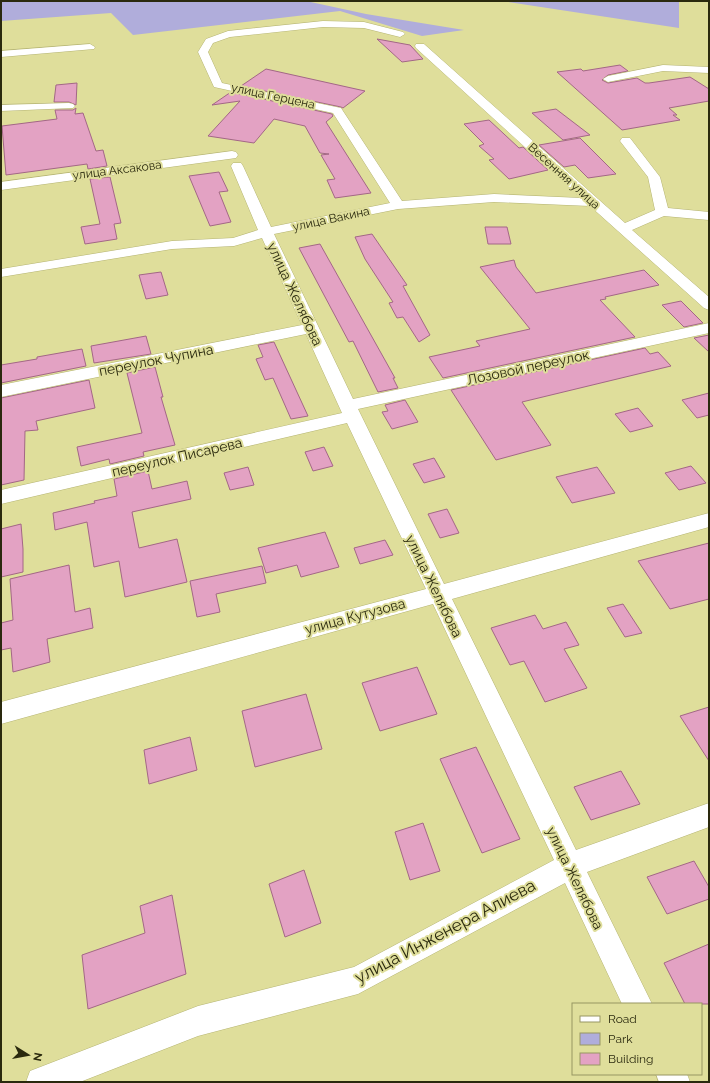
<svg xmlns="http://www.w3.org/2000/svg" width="710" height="1083" viewBox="0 0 710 1083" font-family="Raleway,sans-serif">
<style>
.green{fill:#b0addb}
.building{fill:#e3a2c3;stroke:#a36786}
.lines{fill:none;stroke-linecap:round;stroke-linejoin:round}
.street-casing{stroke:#b5b473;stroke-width:1}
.street{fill:#fff;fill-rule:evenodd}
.labels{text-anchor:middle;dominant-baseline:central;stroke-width:4;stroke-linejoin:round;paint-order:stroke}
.far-street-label{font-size:12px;fill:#2a290e;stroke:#dfde9b}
.street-label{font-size:14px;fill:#2a290e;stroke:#dfde9b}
.near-street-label{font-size:17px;fill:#2a290e;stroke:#dfde9b}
</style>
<rect width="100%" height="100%" fill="#dfde9b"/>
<!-- green -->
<path class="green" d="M 1,1 L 306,1 L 366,14 L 464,30 L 422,36 L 340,11 L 133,35 L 111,13 L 1,21 Z
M 502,1 L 679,1 L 679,28 Z"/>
<!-- building -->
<path class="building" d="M 377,39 L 410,45 L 423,59 L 402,62 Z
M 620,65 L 628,71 L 608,75 L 602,80 L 608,83 L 637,78 L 645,83 L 649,83 L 690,77 L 709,89 L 709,101 L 669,108 L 677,115 L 673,115 L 680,120 L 622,130 L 557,72 L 581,69 L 583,71 Z
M 266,69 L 365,91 L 343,108 L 341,107 L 241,86 Z
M 77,83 L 76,105 L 69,102 L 54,102 L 56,85 Z
M 231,92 L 332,114 L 333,116 L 326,122 L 371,193 L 335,198 L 327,180 L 335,179 L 321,155 L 329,154 L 320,153 L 305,126 L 274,119 L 254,143 L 208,136 L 240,101 L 212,105 Z
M 76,108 L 75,114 L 83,113 L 96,151 L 103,150 L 107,166 L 88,169 L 87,164 L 6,175 L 2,126 L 57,119 L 55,110 L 73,110 Z
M 556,109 L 590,135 L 563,140 L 532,113 Z
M 489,120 L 519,148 L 523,147 L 548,170 L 509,179 L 489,160 L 494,159 L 479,146 L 484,144 L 464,124 Z
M 580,138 L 616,174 L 588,178 L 575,165 L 564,167 L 539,145 Z
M 219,172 L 228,191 L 219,192 L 231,222 L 210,226 L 189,176 Z
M 110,177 L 121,223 L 114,224 L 117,239 L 85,244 L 81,227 L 100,224 L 90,179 Z
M 485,227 L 507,227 L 511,244 L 488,244 Z
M 372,234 L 407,285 L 403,286 L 430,335 L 419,342 L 403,317 L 397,318 L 389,303 L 393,302 L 365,259 L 355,237 Z
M 320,244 L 395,378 L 393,378 L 398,388 L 378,392 L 353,341 L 349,342 L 299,248 Z
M 514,260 L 516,267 L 536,293 L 644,270 L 659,285 L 605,297 L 606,299 L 600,300 L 635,337 L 443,378 L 429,357 L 480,346 L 476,341 L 530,329 L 480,267 Z
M 161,272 L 168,295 L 146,299 L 139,275 Z
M 681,301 L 703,323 L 684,327 L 662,305 Z
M 709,335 L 709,352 L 694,338 Z
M 146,336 L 151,354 L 94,363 L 91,346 Z
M 274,342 L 285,366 L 308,416 L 291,419 L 273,378 L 265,380 L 256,359 L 263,357 L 258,345 Z
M 645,348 L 650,354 L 658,352 L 671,366 L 522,402 L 551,445 L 496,460 L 451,390 Z
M 82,349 L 86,366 L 1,383 L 1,365 L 37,359 L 37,357 Z
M 155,367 L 163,397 L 161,397 L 175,445 L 143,452 L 144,456 L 110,464 L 109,459 L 81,466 L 77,447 L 142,433 L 127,373 Z
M 89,380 L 95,408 L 36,421 L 38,430 L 25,431 L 24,480 L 1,485 L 1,398 Z
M 709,393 L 709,415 L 697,418 L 682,400 Z
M 405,400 L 418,422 L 392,429 L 382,412 L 388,411 L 385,405 Z
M 638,408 L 653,426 L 630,432 L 615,414 Z
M 324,447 L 333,466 L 313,471 L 305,452 Z
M 434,458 L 445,477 L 424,483 L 413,464 Z
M 691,466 L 706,483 L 679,490 L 665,473 Z
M 248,467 L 254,485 L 230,490 L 224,473 Z
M 597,467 L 615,493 L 572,503 L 556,477 Z
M 148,471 L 152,489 L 187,481 L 191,499 L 132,512 L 139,548 L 177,539 L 187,582 L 125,597 L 119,561 L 94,567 L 87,522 L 55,530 L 53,513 L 95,503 L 94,501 L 117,496 L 114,479 Z
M 447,509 L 459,533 L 440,538 L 428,514 Z
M 21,524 L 23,549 L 23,572 L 1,577 L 1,529 Z
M 325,532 L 339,567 L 301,577 L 297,565 L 266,573 L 258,548 Z
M 385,540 L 393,555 L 360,564 L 354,548 Z
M 709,543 L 709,599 L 670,609 L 638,561 Z
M 69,565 L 75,612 L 90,608 L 93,628 L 47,639 L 50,662 L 13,672 L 11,648 L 1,650 L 1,623 L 13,620 L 10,579 Z
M 262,566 L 266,583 L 216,594 L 220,612 L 197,617 L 190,581 Z
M 623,604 L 642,633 L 625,637 L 607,608 Z
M 535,615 L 543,629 L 566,622 L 579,645 L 564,649 L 587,688 L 545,702 L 524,661 L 510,665 L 491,628 Z
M 417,667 L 437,714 L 380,731 L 362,683 Z
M 306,694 L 322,749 L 255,767 L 242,711 Z
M 709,707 L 709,761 L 680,716 Z
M 190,737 L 197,770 L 149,784 L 144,750 Z
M 476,747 L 520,839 L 482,853 L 440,759 Z
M 621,771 L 640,804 L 591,820 L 574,787 Z
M 423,823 L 440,871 L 410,880 L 395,832 Z
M 694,861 L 709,887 L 709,899 L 667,914 L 647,877 Z
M 304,870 L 321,923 L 285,937 L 269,884 Z
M 172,895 L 186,974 L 88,1009 L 82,955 L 145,933 L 140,906 Z
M 709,944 L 709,1004 L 685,1004 L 664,963 Z"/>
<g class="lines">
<defs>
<path id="street" d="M 323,21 L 364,22 L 403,32 L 405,34 L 400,37 L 364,28 L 323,27 L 230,37 L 213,43 L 208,52 L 222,83 L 341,108 L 402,201 L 494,194 L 581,198 L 416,48 L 415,46 L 416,44 L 424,44 L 625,223 L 655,210 L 648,177 L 620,141 L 622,138 L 630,138 L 660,177 L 668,208 L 709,212 L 709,220 L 664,216 L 632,230 L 709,297 L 709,310 L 704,308 L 590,206 L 494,202 L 398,209 L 274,234 L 353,399 L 709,323 L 709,333 L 358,409 L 444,584 L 709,513 L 709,527 L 452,599 L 576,850 L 709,803 L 709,827 L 587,872 L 652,1004 L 622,1004 L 565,883 L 358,994 L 198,1036 L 80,1082 L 26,1082 L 30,1071 L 198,1006 L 354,967 L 554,860 L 433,604 L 1,724 L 1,702 L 426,589 L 347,423 L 1,504 L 1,490 L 342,413 L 306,334 L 1,397 L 1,385 L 302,325 L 262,238 L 234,246 L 172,249 L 1,277 L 1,269 L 172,241 L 233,238 L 258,230 L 231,166 L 233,163 L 241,163 L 243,166 L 271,227 L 390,203 L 333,113 L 214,87 L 198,52 L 206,39 L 228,31 Z
M 90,44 L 95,47 L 94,49 L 1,57 L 1,51 Z
M 663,65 L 709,67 L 709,73 L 663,71 L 608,82 L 603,79 L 608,76 Z
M 69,103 L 73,104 L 75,106 L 73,108 L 1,111 L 1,105 Z
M 232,151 L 236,152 L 238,155 L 236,158 L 1,190 L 1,182 Z
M 656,1074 L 687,1074 L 690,1082 L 659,1082 Z"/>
</defs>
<!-- street casing -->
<use href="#street" class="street-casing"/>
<!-- street -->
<use href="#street" class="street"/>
</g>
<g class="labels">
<!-- far-street labels -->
<g class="far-street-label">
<text transform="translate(273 96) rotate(12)">улица Герцена</text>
<text transform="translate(117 170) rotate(-7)">улица Аксакова</text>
<text transform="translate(564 176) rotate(42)">Весенняя улица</text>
<text transform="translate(331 219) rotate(-12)">улица Вакина</text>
</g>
<!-- street labels -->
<g class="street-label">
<text transform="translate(295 294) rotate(65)">улица Желябова</text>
<text transform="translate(156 360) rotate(-11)">переулок Чупина</text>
<text transform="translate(528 367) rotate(-12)">Лозовой переулок</text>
<text transform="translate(177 457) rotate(-13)">переулок Писарева</text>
<text transform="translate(434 586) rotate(64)">улица Желябова</text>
<text transform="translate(355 616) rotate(-15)">улица Кутузова</text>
<text transform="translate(575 878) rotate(64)">улица Желябова</text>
</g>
<!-- near-street labels -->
<g class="near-street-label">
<text transform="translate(445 931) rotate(-28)">улица Инженера Алиева</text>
</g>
</g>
<!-- border -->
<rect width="710" height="1083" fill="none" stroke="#2a290e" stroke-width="4"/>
<!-- legend -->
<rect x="572" y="1003" width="130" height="72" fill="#dfde9b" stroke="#979663"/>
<rect x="580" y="1016" width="20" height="6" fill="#ffffff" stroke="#979663"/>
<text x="608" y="1023" font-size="12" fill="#2a290e">Road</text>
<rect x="580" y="1033" width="20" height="12" fill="#b0addb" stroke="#979663"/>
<text x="608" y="1043" font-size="12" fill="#2a290e">Park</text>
<rect x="580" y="1053" width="20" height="12" fill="#e3a2c3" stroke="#979663"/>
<text x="608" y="1063" font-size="12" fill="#2a290e">Building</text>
<!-- north arrow -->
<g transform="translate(28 1055) rotate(101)" stroke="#dfde9b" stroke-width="3" paint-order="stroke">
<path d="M0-3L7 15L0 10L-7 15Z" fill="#2a290e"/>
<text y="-6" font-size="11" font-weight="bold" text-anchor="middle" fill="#2a290e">N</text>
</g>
</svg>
